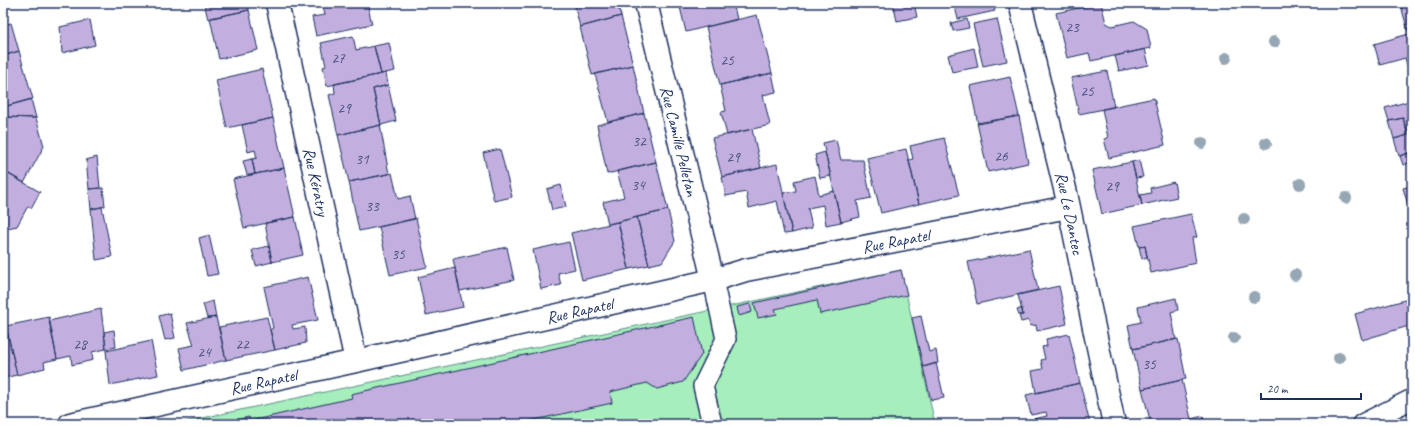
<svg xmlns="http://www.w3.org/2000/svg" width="1415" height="427" viewBox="0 0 1415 427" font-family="Caveat,sans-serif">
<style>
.green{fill:#a6eebc;stroke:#608e8d}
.building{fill:#c2afdf;stroke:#1b2f5e}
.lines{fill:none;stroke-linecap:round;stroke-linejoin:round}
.service-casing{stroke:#1b2f5e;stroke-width:22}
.minor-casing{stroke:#1b2f5e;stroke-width:25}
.service{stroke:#fff;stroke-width:19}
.minor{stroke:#fff;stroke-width:22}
.tree{fill:#95a7b4}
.labels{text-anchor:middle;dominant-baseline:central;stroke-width:3.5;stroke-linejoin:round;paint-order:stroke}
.number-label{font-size:15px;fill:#454f7e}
.street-label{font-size:17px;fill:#1b2f5e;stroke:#fff}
</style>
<rect width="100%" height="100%" fill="#fff"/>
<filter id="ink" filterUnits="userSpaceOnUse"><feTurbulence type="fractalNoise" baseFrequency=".025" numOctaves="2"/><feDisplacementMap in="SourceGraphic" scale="8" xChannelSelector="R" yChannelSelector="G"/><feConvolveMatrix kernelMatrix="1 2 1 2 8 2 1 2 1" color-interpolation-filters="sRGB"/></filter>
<g filter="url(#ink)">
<!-- green -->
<path class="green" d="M 901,270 L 935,424 L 174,424 Z"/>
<!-- building -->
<path class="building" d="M 204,3 L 248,3 L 249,10 L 208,19 Z
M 322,3 L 367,3 L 372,24 L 316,36 L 312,17 L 325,15 Z
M 574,3 L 617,3 L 621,16 L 580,27 Z
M 679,3 L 733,3 L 737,19 L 686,32 Z
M 893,3 L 914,3 L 917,17 L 897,21 Z
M 954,3 L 993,3 L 995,11 L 958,19 Z
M 1101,3 L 1106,23 L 1112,26 L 1134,21 L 1147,29 L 1151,48 L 1091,61 L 1089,53 L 1067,58 L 1056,13 Z
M 1400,3 L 1412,3 L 1412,33 L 1409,34 Z
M 249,10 L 258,50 L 219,59 L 210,18 Z
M 757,15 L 772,73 L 720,85 L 706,27 Z
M 621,16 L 633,65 L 592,75 L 580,27 Z
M 967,19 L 969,28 L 953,31 L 951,23 Z
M 997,19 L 1007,61 L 983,66 L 973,24 Z
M 90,20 L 95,45 L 62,53 L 60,27 Z
M 11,23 L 19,51 L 3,56 L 3,25 Z
M 1412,33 L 1412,82 L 1405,58 L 1380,65 L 1374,44 Z
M 353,36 L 356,50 L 374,46 L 381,74 L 327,86 L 323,67 L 326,66 L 321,43 Z
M 389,43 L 395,71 L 381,74 L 374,46 Z
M 974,48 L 978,67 L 952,72 L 948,55 Z
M 1145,49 L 1149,65 L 1119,71 L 1115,56 Z
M 19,51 L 33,99 L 3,107 L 3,56 Z
M 633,65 L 644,113 L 608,122 L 595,74 Z
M 262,69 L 273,118 L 227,128 L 216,80 Z
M 1107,71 L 1114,107 L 1079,114 L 1071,78 Z
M 386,73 L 388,85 L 373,89 L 381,125 L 338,135 L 329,95 L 335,93 L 334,84 Z
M 772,73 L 776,92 L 763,95 L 770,125 L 727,135 L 721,112 L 726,111 L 720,85 Z
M 1010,77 L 1019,116 L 978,124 L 970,86 Z
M 388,85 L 396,121 L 381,125 L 373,89 Z
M 1154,98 L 1165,145 L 1109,158 L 1104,139 L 1108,138 L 1102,109 Z
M 31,99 L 36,118 L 3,117 L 3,107 Z
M 1412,100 L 1412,152 L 1399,156 L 1394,139 L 1408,135 L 1403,118 L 1389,121 L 1385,108 Z
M 644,113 L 656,162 L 607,174 L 597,125 Z
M 1019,116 L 1028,163 L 988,172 L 977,123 Z
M 3,117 L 36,118 L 44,146 L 24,183 L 3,171 Z
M 273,118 L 284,168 L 255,174 L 252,159 L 257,158 L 255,150 L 248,152 L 242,125 Z
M 1403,118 L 1408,135 L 1394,139 L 1389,121 Z
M 380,125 L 389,174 L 349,182 L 338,135 Z
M 752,129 L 761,168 L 722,177 L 712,138 Z
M 944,138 L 959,195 L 919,204 L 909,160 L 913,159 L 910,146 Z
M 836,140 L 841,160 L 863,160 L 871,198 L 857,201 L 860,217 L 841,222 L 823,143 Z
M 500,149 L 512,197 L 494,201 L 483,153 Z
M 906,149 L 919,204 L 881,213 L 867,158 Z
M 825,152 L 831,176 L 820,178 L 815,155 Z
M 1412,152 L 1412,162 L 1403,165 L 1400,156 Z
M 97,157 L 100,188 L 89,189 L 86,160 Z
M 252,159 L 255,174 L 247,175 L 243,161 Z
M 1139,160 L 1143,177 L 1136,178 L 1132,162 Z
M 656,162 L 668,210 L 608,224 L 603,202 L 624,197 L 617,171 Z
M 1132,162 L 1142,205 L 1102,214 L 1092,170 Z
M 777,164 L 792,233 L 784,234 L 777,201 L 749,208 L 746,192 L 726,196 L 722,177 Z
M 284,168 L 295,217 L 244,228 L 233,179 Z
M 4,171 L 40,192 L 31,208 L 28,206 L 17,226 L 3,229 Z
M 392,173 L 398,199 L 410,196 L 415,219 L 359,231 L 349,182 Z
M 815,176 L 819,195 L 834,191 L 841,222 L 826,225 L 823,205 L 808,208 L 812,228 L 792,233 L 783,193 L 796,191 L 794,181 Z
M 1174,182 L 1177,197 L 1142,205 L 1140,195 L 1151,193 L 1150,188 Z
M 561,185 L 566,207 L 552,210 L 547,189 Z
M 1412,186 L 1412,205 L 1408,205 L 1403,188 Z
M 103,188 L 105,206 L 91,209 L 89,189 Z
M 102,207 L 112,257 L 96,260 L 91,209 Z
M 668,210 L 675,241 L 662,262 L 649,265 L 637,217 Z
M 1191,214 L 1197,237 L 1192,238 L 1196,263 L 1151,273 L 1145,246 L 1139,247 L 1134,226 Z
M 295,217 L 303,255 L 272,262 L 265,223 Z
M 637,217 L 649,265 L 629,269 L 618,222 Z
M 416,218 L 427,267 L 390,275 L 379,227 Z
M 618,222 L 629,269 L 582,280 L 571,233 Z
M 209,235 L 218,274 L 207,276 L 199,238 Z
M 569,242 L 575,269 L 558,273 L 561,285 L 541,289 L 533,250 Z
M 269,246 L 272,262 L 256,266 L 252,250 Z
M 1145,246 L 1147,257 L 1142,259 L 1139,247 Z
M 507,247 L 514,280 L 460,291 L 453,259 Z
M 1029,249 L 1038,290 L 977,304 L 968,262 Z
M 455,268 L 463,307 L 426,315 L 418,277 Z
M 901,270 L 907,295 L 820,314 L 817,300 L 775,309 L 777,314 L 758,318 L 754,303 Z
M 308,277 L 318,320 L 292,325 L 293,329 L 305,327 L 306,343 L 275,350 L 270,330 L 273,328 L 264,287 Z
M 1059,286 L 1067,324 L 1037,331 L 1036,325 L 1030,326 L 1029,320 L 1021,322 L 1019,315 L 1023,315 L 1018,295 Z
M 1176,298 L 1178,310 L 1171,312 L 1176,339 L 1133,349 L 1128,325 L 1141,322 L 1138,307 Z
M 1412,298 L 1412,325 L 1362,340 L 1355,314 Z
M 213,301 L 216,317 L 207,318 L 203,304 Z
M 750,304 L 752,312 L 739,316 L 737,307 Z
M 1022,308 L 1023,315 L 1019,315 L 1017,310 Z
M 101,309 L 106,349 L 92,352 L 93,360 L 72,365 L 71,356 L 57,359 L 49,321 Z
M 170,313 L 175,338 L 165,340 L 159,316 Z
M 921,316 L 929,352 L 936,350 L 938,363 L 923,367 L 912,318 Z
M 49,317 L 57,359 L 44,362 L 45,368 L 17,375 L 6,326 Z
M 216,317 L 226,360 L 184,370 L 179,348 L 194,345 L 187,323 Z
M 267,317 L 275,350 L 226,360 L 219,327 Z
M 694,317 L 702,354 L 683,382 L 657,389 L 647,383 L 610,392 L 612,403 L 516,424 L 220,424 L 249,417 L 250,421 L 352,398 L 351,394 Z
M 6,326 L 17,375 L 3,378 L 3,327 Z
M 114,330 L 116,347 L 106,349 L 104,332 Z
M 1069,334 L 1080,383 L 1036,393 L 1032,371 L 1043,369 L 1041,360 L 1045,359 L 1042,347 L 1047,346 L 1046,339 Z
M 1178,339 L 1186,379 L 1142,389 L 1133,349 Z
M 151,341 L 158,375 L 110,385 L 106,351 Z
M 936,363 L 944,398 L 931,400 L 923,367 Z
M 1182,380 L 1191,419 L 1166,424 L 1151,424 L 1142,389 Z
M 1080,383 L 1090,424 L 1034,424 L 1033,419 L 1047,416 L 1046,412 L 1031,415 L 1026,395 Z
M 1203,416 L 1205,424 L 1166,424 L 1191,419 Z"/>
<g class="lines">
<defs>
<path id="service" d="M 712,424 L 703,386 L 726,339 L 713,280
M 1362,424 L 1412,399"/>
<g id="minor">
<path id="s1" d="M 277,3 L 356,361"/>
<path id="s2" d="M 646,3 L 713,280"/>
<path id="s3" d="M 1020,3 L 1066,193 L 1114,424"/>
<path id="s4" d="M 70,424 L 356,361 L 713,280 L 746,270 L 1068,207"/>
</g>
</defs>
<!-- service casing -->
<use href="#service" class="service-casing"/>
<!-- minor casing -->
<use href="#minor" class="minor-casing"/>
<!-- service -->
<use href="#service" class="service"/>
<!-- minor -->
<use href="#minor" class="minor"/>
</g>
<!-- trees -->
<g class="tree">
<circle cx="1274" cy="42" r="6"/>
<circle cx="1226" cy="58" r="6"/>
<circle cx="1202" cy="143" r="6"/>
<circle cx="1266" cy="143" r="6"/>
<circle cx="1300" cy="184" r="6"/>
<circle cx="1346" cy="198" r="6"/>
<circle cx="1244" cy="219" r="6"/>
<circle cx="1295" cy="275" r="6"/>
<circle cx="1254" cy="297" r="6"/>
<circle cx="1234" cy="338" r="6"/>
<circle cx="1339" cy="358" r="6"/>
</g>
</g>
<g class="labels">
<!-- number labels -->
<g class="number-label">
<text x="1072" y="27">23</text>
<text x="338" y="58">27</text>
<text x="727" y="60">25</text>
<text x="1087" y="91">25</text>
<text x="344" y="108">29</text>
<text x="639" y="141">32</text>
<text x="1001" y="156">26</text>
<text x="733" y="157">29</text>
<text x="362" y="159">31</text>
<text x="638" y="185">34</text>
<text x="1112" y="186">29</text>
<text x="372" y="206">33</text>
<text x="398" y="254">35</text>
<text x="80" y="344">28</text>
<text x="242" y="344">22</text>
<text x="204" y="352">24</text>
<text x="1149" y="364">35</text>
</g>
<!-- street labels -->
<g class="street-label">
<text stroke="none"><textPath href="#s2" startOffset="142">Rue Camille Pelletan</textPath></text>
<text stroke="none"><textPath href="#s1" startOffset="183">Rue Kératry</textPath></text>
<text stroke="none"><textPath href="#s3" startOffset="216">Rue Le Dantec</textPath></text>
<text stroke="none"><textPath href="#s4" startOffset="846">Rue Rapatel</textPath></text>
<text stroke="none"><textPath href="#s4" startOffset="522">Rue Rapatel</textPath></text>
<text stroke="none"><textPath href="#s4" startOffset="198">Rue Rapatel</textPath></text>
</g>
</g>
<!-- margin -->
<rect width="1415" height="427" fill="none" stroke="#fff" stroke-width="16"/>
<rect x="8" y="8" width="1399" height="411" fill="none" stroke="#1b2f5e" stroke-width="1.5" filter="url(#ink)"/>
<!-- scale -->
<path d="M1261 393v6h100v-6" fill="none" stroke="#1b2f5e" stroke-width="2"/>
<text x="1267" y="393" font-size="12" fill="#1b2f5e" stroke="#ffffff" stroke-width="3" paint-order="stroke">20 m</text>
</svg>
